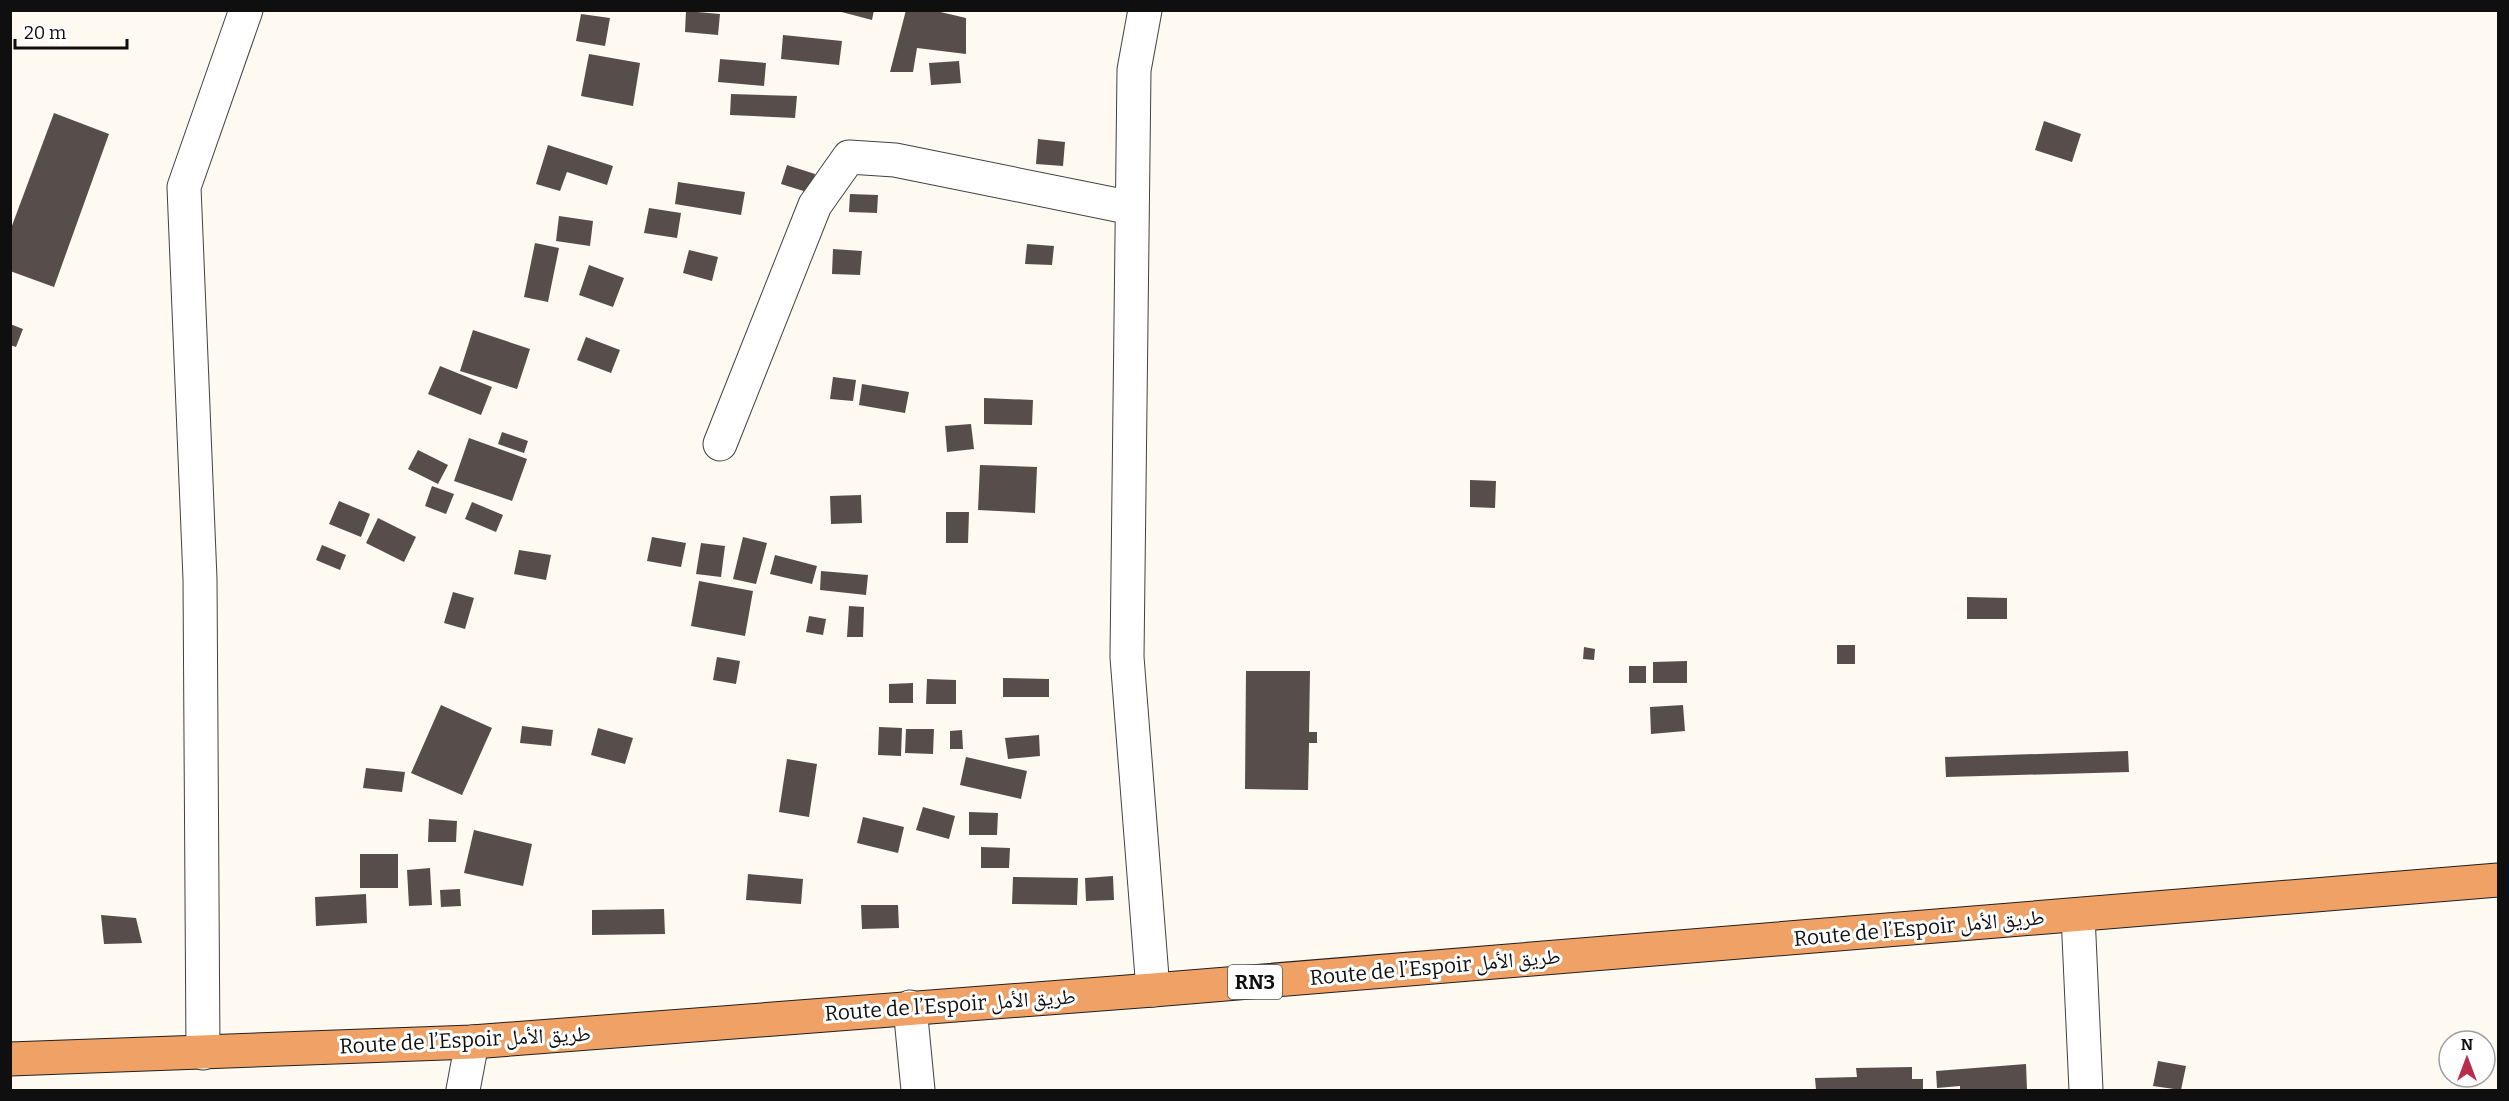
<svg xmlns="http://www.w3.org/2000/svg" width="2509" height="1101" viewBox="0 0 2509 1101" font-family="Bitter,'Noto Naskh Arabic',serif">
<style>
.building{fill:#574e4b}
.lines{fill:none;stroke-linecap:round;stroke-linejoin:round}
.minor-casing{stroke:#424242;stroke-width:35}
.trunk-casing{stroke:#202020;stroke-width:35}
.minor{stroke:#fff;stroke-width:33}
.trunk{stroke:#f0a166;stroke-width:33}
.labels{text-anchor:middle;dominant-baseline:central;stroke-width:6;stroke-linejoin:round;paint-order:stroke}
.shield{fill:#fff;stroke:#575757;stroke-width:1.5}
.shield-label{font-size:20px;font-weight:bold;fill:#0f0f0f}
.street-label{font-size:21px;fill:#0f0f0f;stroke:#fff}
</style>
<rect width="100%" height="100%" fill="#fef9f1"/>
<!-- building -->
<path class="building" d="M 834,10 L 874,10 L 872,20 Z
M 906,10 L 932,10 L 966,18 L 966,54 L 917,48 L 913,72 L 890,72 Z
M 686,11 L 720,14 L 718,35 L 685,32 Z
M 581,14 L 610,18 L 605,46 L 576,41 Z
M 783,35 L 842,41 L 839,65 L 781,59 Z
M 589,54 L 640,63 L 633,106 L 581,96 Z
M 720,59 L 766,63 L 764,86 L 718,82 Z
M 959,61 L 961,83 L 931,85 L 929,63 Z
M 731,94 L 797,96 L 795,118 L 730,115 Z
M 54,113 L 109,134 L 54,287 L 10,271 L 10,231 Z
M 2044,121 L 2081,134 L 2072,162 L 2035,150 Z
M 1038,139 L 1065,142 L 1063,166 L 1036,164 Z
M 548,145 L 613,166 L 607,185 L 567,172 L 560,191 L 536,184 Z
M 787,165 L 815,174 L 810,193 L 781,184 Z
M 678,182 L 745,192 L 741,215 L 675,204 Z
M 850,194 L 878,195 L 877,213 L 849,212 Z
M 649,208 L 681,213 L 677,238 L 644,233 Z
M 559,216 L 593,221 L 590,246 L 556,241 Z
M 535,243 L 559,248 L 548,302 L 524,297 Z
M 1027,244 L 1054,246 L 1052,265 L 1025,264 Z
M 833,249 L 862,251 L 860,275 L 832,274 Z
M 689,250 L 718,257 L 712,281 L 683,273 Z
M 589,265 L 624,278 L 613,307 L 579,295 Z
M 10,324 L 23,329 L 16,347 L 10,345 Z
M 473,330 L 530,349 L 517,389 L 460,371 Z
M 586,337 L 620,350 L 611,373 L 577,360 Z
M 440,366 L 492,387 L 481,415 L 428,394 Z
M 833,377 L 856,380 L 853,401 L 830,399 Z
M 862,384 L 909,392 L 905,413 L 859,405 Z
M 984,398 L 1033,400 L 1032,425 L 984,424 Z
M 971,424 L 974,449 L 947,452 L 945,426 Z
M 502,432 L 528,441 L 524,453 L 498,444 Z
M 469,438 L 527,459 L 512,501 L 454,481 Z
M 418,450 L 448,465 L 438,484 L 408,469 Z
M 980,465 L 1037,467 L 1035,513 L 978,510 Z
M 1470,480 L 1496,481 L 1495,508 L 1470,507 Z
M 432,486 L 454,494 L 446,514 L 425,506 Z
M 861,495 L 862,523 L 831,524 L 830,496 Z
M 339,501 L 370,514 L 361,537 L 329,524 Z
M 472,502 L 503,515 L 496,532 L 465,519 Z
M 946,512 L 969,512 L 968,543 L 946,543 Z
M 378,518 L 416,537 L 404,562 L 366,543 Z
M 652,537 L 686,543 L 681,567 L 647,561 Z
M 743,537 L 767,543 L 756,584 L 733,579 Z
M 701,543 L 725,546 L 721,577 L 696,574 Z
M 322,545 L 346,555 L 340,570 L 316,560 Z
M 519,550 L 551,555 L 546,580 L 514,574 Z
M 775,555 L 817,566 L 812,584 L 770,574 Z
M 821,571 L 868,575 L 866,595 L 820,590 Z
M 699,581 L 753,591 L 745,636 L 691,626 Z
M 453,592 L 474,598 L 465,629 L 444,623 Z
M 1967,597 L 2007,598 L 2007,619 L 1967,619 Z
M 849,606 L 864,607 L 863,637 L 847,637 Z
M 809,616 L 826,619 L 823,635 L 806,632 Z
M 1837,645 L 1855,645 L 1855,664 L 1837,664 Z
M 1584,647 L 1595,649 L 1594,660 L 1583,659 Z
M 717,657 L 740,661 L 736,684 L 713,680 Z
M 1687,661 L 1687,683 L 1653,683 L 1653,662 Z
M 1629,666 L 1646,666 L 1646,683 L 1629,683 Z
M 1246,671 L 1310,671 L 1309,732 L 1317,732 L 1317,743 L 1309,743 L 1308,790 L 1245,789 Z
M 1003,678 L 1049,679 L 1049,697 L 1003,697 Z
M 927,679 L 956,680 L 956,704 L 926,704 Z
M 913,683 L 913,703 L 889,703 L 889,684 Z
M 441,705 L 492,728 L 462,795 L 411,773 Z
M 1683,705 L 1685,731 L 1651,734 L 1650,707 Z
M 522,726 L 553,730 L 551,746 L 520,743 Z
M 879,727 L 902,728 L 901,756 L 878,755 Z
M 598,728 L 633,738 L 625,764 L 591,755 Z
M 906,729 L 934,729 L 933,754 L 905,753 Z
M 962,730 L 963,749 L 950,749 L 950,731 Z
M 1039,735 L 1040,756 L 1008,759 L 1005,738 Z
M 2128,751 L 2129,772 L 1946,777 L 1945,757 Z
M 966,757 L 1027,771 L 1021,799 L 960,785 Z
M 787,759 L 817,764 L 809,817 L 779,812 Z
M 366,768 L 405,772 L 402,792 L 363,788 Z
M 923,807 L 955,816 L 949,839 L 916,830 Z
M 969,812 L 998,813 L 997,835 L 969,835 Z
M 863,817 L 904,827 L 898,853 L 857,843 Z
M 429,819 L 457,821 L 456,842 L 428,842 Z
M 474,830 L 532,844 L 523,886 L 464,873 Z
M 981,847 L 1010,848 L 1009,868 L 981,868 Z
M 360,854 L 398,854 L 398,888 L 360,888 Z
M 430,868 L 432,905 L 409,906 L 407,870 Z
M 748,874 L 803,879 L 801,904 L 746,900 Z
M 1113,876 L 1114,900 L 1086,901 L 1085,878 Z
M 1013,877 L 1078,878 L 1077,905 L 1012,904 Z
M 460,889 L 461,906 L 441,907 L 440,890 Z
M 366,894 L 367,923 L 316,926 L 315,897 Z
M 861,905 L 898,905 L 899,928 L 862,929 Z
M 664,909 L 665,934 L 592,935 L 592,910 Z
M 101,915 L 136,918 L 142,943 L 104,944 Z
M 2158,1061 L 2186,1066 L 2181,1090 L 2153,1086 Z
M 2026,1064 L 2027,1090 L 1960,1090 L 1960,1086 L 1937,1088 L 1936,1071 Z
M 1912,1067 L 1912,1079 L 1923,1079 L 1923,1090 L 1816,1090 L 1815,1078 L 1857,1077 L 1856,1068 Z"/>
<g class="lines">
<defs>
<path id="minor" d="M 1145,10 L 1134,70 L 1127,657 L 1153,990
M 720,444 L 815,205 L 849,157 L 895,160 L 1132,208
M 2078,915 L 2086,1090
M 910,1007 L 918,1090
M 203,1053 L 200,579 L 184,187 L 246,10
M 463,1090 L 472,1042"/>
<path id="trunk" d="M 10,1059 L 472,1042 L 1153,990 L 2498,880"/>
</defs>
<!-- minor casing -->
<use href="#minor" class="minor-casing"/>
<!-- trunk casing -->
<use href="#trunk" class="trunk-casing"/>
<!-- minor -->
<use href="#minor" class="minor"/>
<!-- trunk -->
<use href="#trunk" class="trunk"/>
</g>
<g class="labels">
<!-- shield labels -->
<rect class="shield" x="1228" y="965" width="54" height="34" rx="4.5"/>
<g class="shield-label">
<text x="1255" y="982">RN3</text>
</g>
<!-- street labels -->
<g class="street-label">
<text transform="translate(1919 928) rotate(-5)">Route de l’Espoir طريق الأمل</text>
<text transform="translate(1435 967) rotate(-5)">Route de l’Espoir طريق الأمل</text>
<text transform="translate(950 1005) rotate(-4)">Route de l’Espoir طريق الأمل</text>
<text transform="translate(465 1040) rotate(-3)">Route de l’Espoir طريق الأمل</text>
</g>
</g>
<!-- border -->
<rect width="2509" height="1101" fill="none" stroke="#0f0f0f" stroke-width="24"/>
<!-- north arrow -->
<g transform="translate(2467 1059)"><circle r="28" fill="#ffffff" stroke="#9f9f9f" stroke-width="1.5"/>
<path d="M0-4.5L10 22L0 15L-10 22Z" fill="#b82d4c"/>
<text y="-9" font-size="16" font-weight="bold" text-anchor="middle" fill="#0f0f0f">N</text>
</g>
<!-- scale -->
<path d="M15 39v9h112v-9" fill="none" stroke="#0f0f0f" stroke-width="3"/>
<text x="24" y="39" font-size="18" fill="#0f0f0f" stroke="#ffffff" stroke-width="4.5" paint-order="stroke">20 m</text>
</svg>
